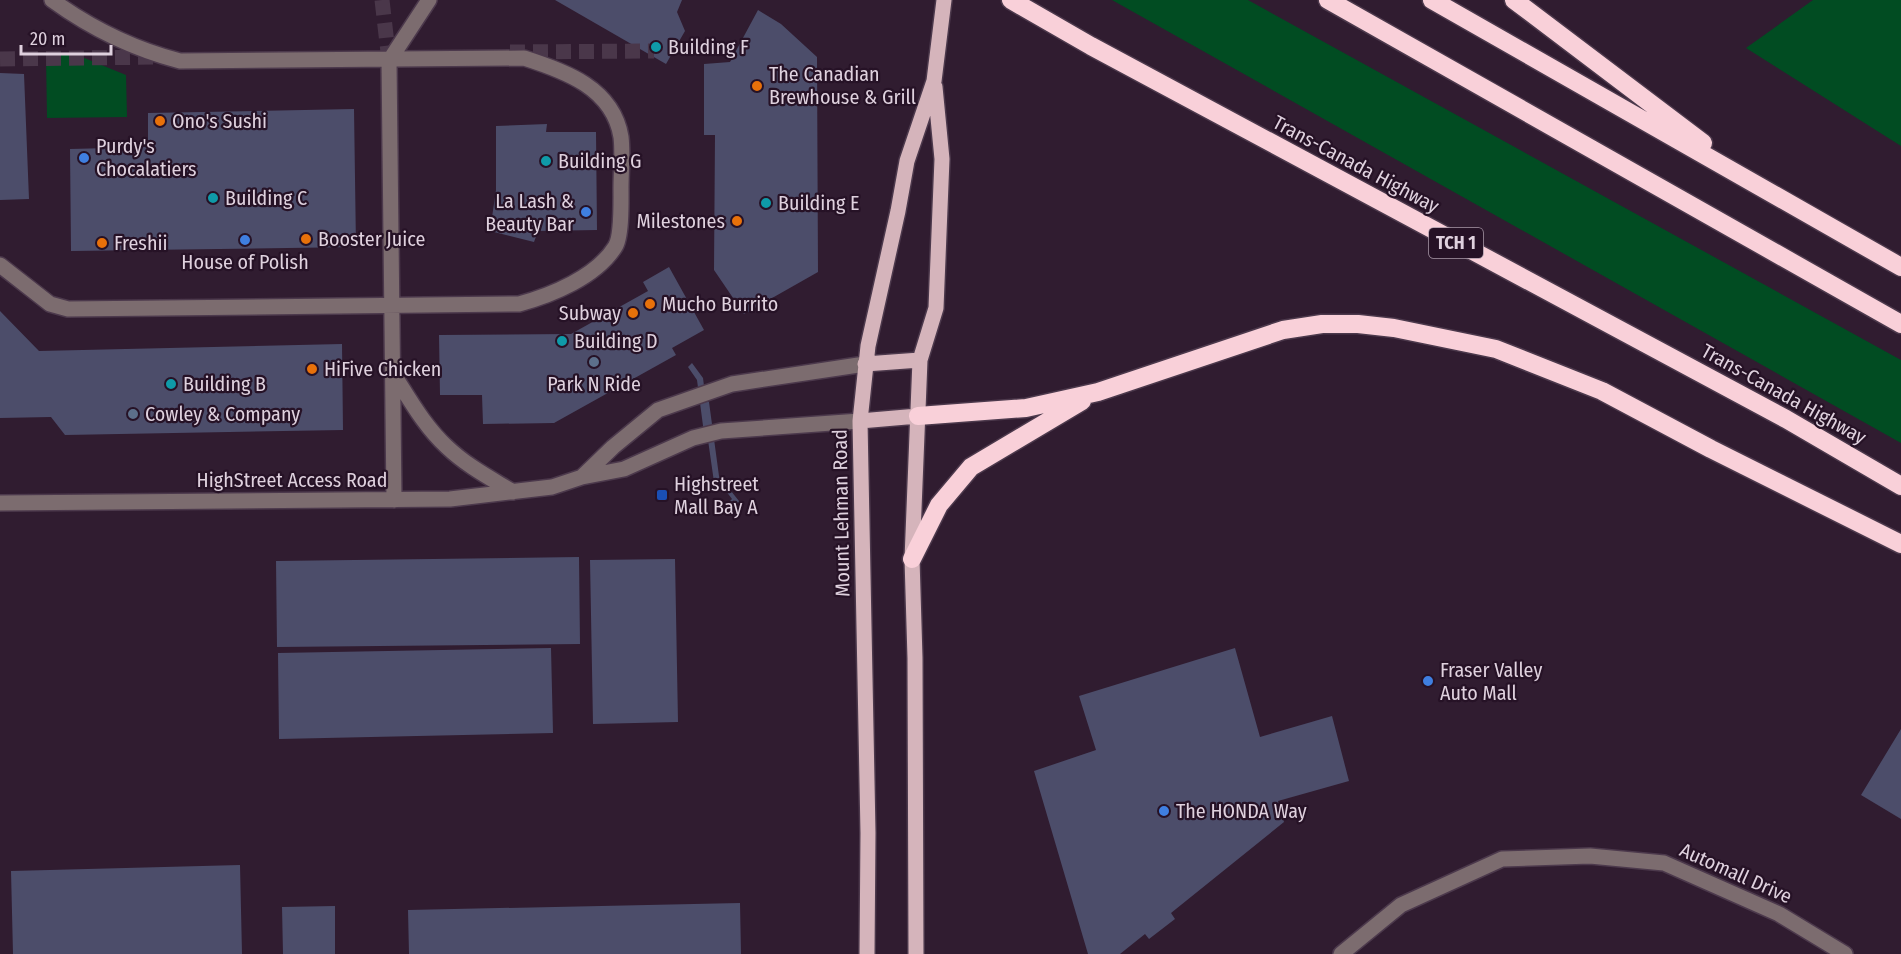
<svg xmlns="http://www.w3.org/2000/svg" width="1901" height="954" viewBox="0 0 1901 954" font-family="'Fira Sans Condensed',sans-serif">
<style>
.green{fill:#014c22}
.building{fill:#4c4d6a}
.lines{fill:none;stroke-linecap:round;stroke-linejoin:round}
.minor-tunnel{stroke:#4a374a;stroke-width:15;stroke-dasharray:15 8;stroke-linecap:butt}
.minor-casing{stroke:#4c394c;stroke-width:18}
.major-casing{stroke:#4c394c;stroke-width:18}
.highway-casing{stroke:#4c394c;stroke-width:21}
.minor{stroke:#7c6c6f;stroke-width:15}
.major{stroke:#d5b4bb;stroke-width:15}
.highway{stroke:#f9d0d9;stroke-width:18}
.culture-dot{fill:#0f9aa8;stroke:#261226;stroke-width:2}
.food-dot{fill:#e8710a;stroke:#261226;stroke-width:2}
.shop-dot{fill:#3f7fe0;stroke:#261226;stroke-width:2}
.service-dot{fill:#5c6f8a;stroke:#261226;stroke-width:2}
.transit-dot{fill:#1a4fb4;stroke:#261226;stroke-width:2}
.labels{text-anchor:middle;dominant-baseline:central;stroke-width:4.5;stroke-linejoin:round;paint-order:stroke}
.shield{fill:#261226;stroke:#a898a7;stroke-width:1.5}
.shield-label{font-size:18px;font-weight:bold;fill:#dfd1de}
.poi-label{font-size:20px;fill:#dfd1de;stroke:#261226;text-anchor:start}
.street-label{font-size:20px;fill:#dfd1de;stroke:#261226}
</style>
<rect width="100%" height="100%" fill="#301c30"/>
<!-- green -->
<path class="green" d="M 1112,0 L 1248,0 L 1901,360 L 1901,443 Z
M 1813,0 L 1901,0 L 1901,146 L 1746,48 Z
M 46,55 L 77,55 L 126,75 L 127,117 L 47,118 Z"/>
<!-- building -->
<path class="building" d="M 555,0 L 682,0 L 677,12 L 685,31 L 666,64 Z
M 758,10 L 781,24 L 817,57 L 818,272 L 744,314 L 714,270 L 715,135 L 704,135 L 704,64 L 730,62 Z
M 0,73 L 24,74 L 29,199 L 0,200 Z
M 354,109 L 356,247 L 71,251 L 70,149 L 148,147 L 148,113 Z
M 547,124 L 546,132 L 596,132 L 597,230 L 538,231 L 534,242 L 490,231 L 496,190 L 496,126 Z
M 669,267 L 704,330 L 672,348 L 676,355 L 554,423 L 483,424 L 482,395 L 440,395 L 439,335 L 571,334 L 648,291 L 643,282 Z
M 0,311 L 39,351 L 342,344 L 343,430 L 65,435 L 51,417 L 0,418 Z
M 692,363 L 703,378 L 706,402 L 709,402 L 719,476 L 743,506 L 736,510 L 730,501 L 732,499 L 726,491 L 723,493 L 714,482 L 708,440 L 705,441 L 697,380 L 688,367 Z
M 579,557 L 580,644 L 277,647 L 276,561 Z
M 675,559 L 678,722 L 593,724 L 590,560 Z
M 551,648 L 553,733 L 279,739 L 278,653 Z
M 1235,648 L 1260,737 L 1332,716 L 1349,781 L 1278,801 L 1284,822 L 1171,913 L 1175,919 L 1149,939 L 1145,934 L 1120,954 L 1088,954 L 1034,771 L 1096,750 L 1079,696 Z
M 1901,729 L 1901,819 L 1861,795 Z
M 240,865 L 242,954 L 13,954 L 11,871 Z
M 740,903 L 741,954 L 409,954 L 408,910 Z
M 335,906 L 335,954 L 283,954 L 282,907 Z"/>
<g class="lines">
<!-- minor-tunnel -->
<path class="minor-tunnel" d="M 382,0 L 389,61
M 510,52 L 654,51
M 0,59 L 162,57"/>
<defs>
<path id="minor" d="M 0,265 L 50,304 L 68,309 L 519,304 C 552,295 596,277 615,247 C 622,237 621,200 621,188 C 621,171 623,153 621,137 C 613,88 565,71 524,58 L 180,61 C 133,49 92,29 52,0
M 394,375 C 410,400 425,427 447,447 C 467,466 490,478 513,492
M 582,477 L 613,447 L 658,410 L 732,384 L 865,364
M 394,500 L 389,61 L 429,0
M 0,503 L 450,499 L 552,487 L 582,477 L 624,469 L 693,438 L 721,431 L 860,421
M 1341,954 L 1401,905 L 1502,859 L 1590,856 L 1664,863 L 1779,914 L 1845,954"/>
<path id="major" d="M 865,364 L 920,360
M 860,421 L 918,416
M 867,954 L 868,833 L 860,421 L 868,346 L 898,211 L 907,161 L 934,81 L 944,0
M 916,954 L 915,658 L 912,559 L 920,360 L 936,308 L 942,159 L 935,87"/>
<path id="highway" d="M 1011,0 L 1091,46 L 1786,419 L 1901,486
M 1328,0 L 1901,324
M 1432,0 L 1901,267
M 1514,0 L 1703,143
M 918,416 L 1026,408 L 1098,392 L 1283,330 L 1322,324 L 1358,324 L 1394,328 L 1496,349 L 1602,391 L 1711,449 L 1901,544
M 912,559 L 939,505 L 971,467 L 1082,401"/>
</defs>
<!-- minor casing -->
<use href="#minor" class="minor-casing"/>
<!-- major casing -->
<use href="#major" class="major-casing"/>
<!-- highway casing -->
<use href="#highway" class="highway-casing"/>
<!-- minor -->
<use href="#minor" class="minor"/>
<!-- major -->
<use href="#major" class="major"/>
<!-- highway -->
<use href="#highway" class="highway"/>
</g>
<!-- markers -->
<g class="culture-dot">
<circle cx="656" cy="47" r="6"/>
<circle cx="546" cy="161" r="6"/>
<circle cx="213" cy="198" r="6"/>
<circle cx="766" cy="203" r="6"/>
<circle cx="562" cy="341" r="6"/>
<circle cx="171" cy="384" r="6"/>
</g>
<g class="food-dot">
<circle cx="757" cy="86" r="6"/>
<circle cx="160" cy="121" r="6"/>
<circle cx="737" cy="221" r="6"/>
<circle cx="306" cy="239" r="6"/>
<circle cx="102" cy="243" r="6"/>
<circle cx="650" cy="304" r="6"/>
<circle cx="633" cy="313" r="6"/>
<circle cx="312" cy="369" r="6"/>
</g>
<g class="shop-dot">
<circle cx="84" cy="158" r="6"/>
<circle cx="586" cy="212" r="6"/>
<circle cx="245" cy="240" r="6"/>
<circle cx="1428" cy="681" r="6"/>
<circle cx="1164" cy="811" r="6"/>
</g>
<g class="service-dot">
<circle cx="594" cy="362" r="6"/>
<circle cx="133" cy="414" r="6"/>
</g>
<rect class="transit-dot" x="656" y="489" width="12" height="12" rx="3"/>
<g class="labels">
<!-- shield labels -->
<rect class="shield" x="1429" y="228" width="54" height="30" rx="4.5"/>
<g class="shield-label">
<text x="1456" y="243">TCH 1</text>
</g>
<!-- poi labels -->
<g class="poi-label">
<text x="668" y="47">Building F</text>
<text x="769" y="74">The Canadian<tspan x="769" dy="23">Brewhouse &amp; Grill</tspan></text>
<text x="172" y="121">Ono's Sushi</text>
<text x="96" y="146">Purdy's<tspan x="96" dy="23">Chocalatiers</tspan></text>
<text x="558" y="161">Building G</text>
<text x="225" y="198">Building C</text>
<text x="574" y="201" text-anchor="end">La Lash &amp;<tspan x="574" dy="23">Beauty Bar</tspan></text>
<text x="778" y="203">Building E</text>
<text x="725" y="221" text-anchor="end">Milestones</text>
<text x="318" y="239">Booster Juice</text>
<text x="114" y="243">Freshii</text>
<text x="245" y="262" text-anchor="middle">House of Polish</text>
<text x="662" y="304">Mucho Burrito</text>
<text x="621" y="313" text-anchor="end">Subway</text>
<text x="574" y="341">Building D</text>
<text x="324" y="369">HiFive Chicken</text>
<text x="183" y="384">Building B</text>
<text x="594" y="384" text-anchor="middle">Park N Ride</text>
<text x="145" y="414">Cowley &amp; Company</text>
<text x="674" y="484">Highstreet<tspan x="674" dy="23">Mall Bay A</tspan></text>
<text x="1440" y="670">Fraser Valley<tspan x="1440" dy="23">Auto Mall</tspan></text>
<text x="1176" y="811">The HONDA Way</text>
</g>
<!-- street labels -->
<g class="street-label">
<text transform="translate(1356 164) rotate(28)">Trans-Canada Highway</text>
<text transform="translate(1784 394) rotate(29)">Trans-Canada Highway</text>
<text x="292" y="480">HighStreet Access Road</text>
<text transform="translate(841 513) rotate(-91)">Mount Lehman Road</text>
<text transform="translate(1736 873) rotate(24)">Automall Drive</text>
</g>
</g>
<!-- scale -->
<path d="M21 45v9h90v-9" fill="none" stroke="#dfd1de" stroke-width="3"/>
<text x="30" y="45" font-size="18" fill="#dfd1de" stroke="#261226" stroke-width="4.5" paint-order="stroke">20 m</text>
</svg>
